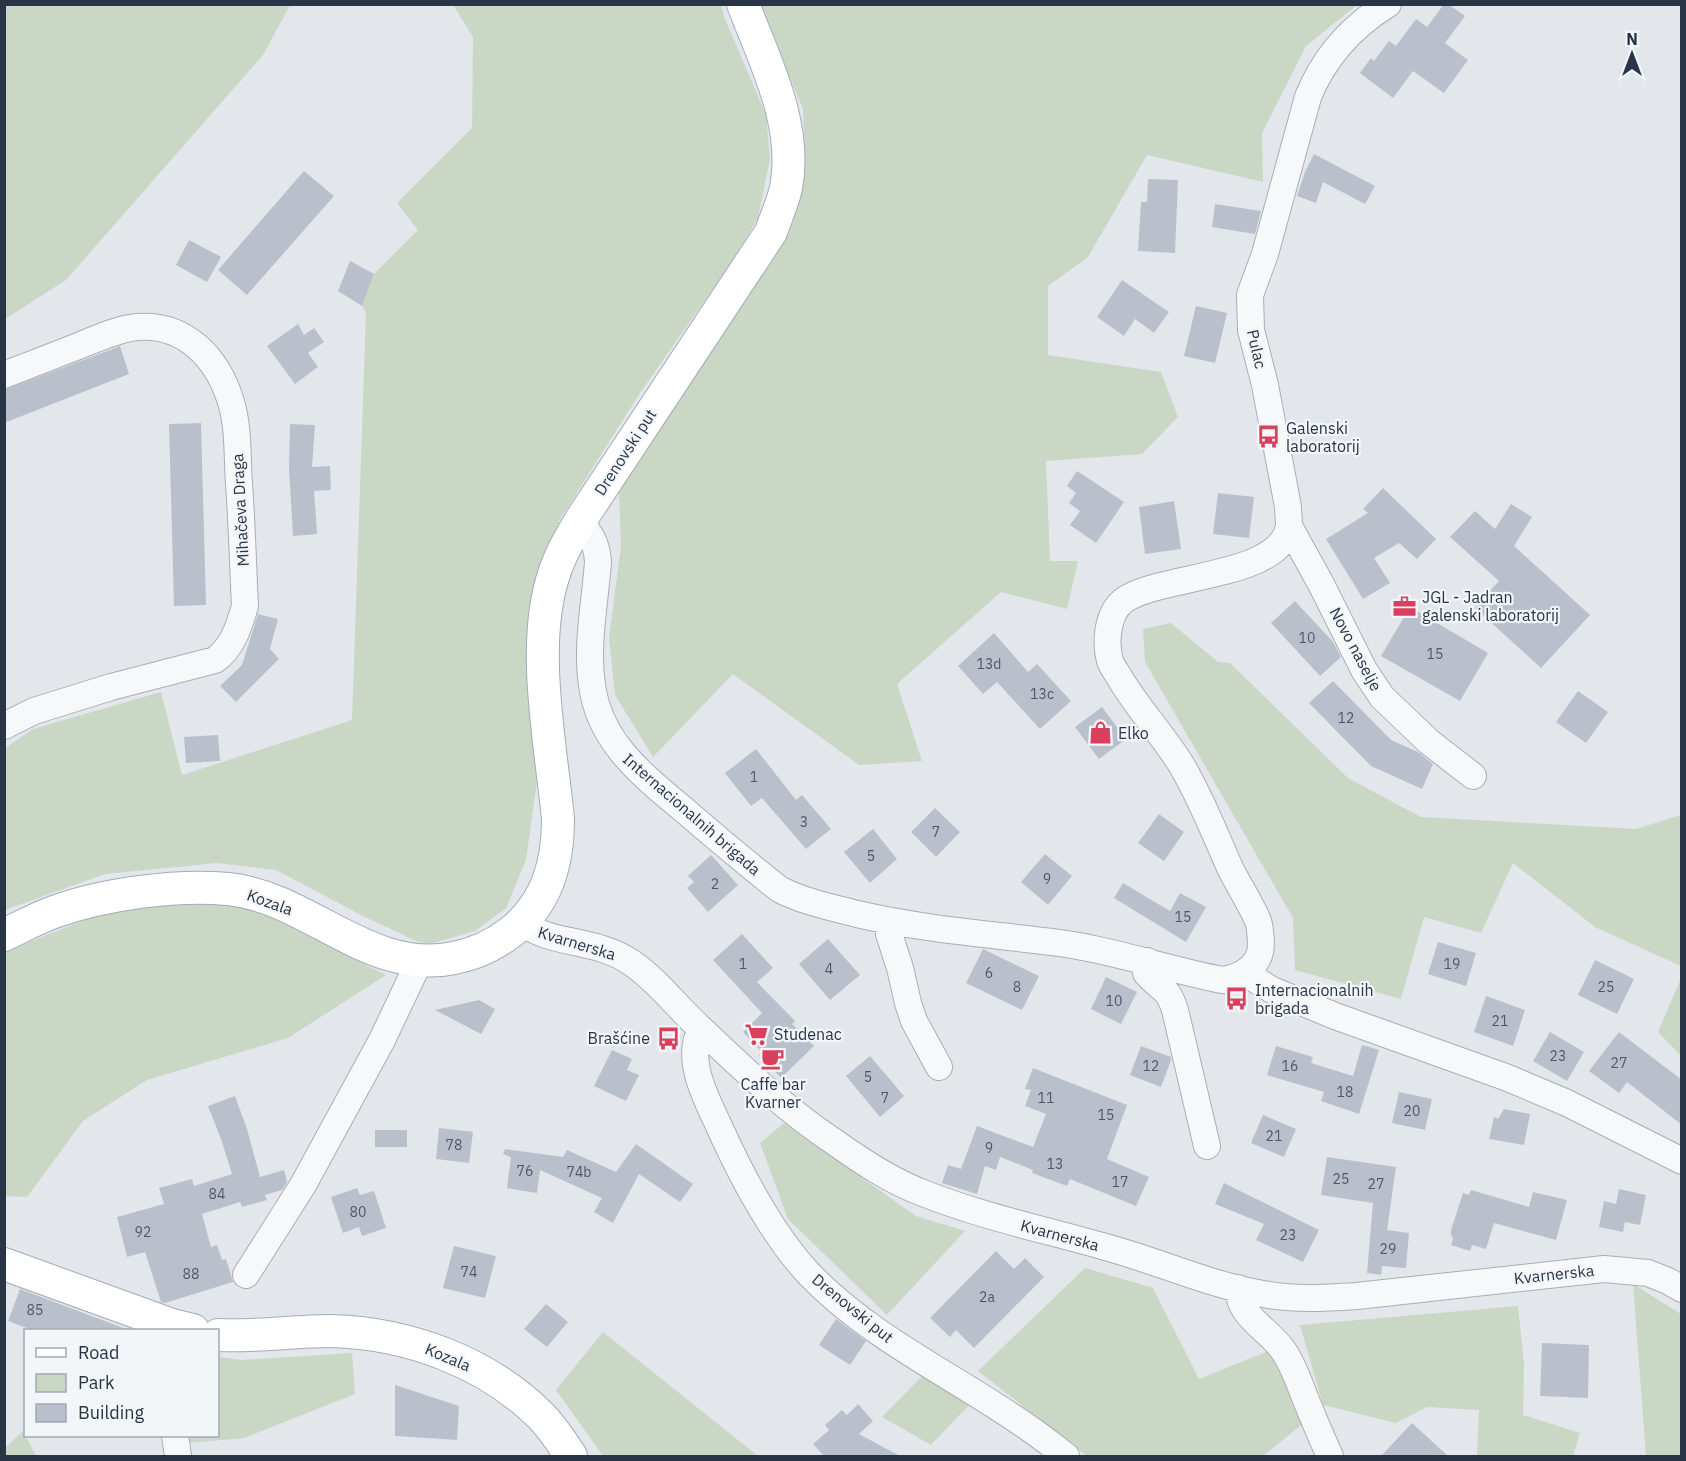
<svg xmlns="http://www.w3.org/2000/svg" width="1686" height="1461" viewBox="0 0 1686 1461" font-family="'IBM Plex Sans',sans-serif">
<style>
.green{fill:#c9d7c4}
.building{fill:#bac0cb}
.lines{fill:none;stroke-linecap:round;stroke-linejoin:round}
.minor-casing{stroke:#a7aeb7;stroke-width:28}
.major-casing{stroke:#a1acb9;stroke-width:34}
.minor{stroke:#f7f8fa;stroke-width:26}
.major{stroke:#fff;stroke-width:32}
.labels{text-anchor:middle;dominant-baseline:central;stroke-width:4.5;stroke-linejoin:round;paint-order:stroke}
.number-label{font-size:14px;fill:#4d5867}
.street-label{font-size:16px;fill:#293546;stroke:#f3f6f9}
.poi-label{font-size:16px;fill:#293546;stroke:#f3f6f9;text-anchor:start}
</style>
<rect width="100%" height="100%" fill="#e3e7ec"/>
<!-- green -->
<path class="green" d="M 5,4 L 290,5 L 263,55 L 66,280 L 5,319 Z
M 453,5 L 721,5 L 725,19 L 766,115 L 770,159 L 758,218 L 736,256 L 640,393 L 559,521 L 542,567 L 526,656 L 537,781 L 526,860 L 506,908 L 475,931 L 430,944 L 416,941 L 363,916 L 276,870 L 217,863 L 105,874 L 5,910 L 4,749 L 33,729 L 161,692 L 182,775 L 352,720 L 366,313 L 362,306 L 374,274 L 418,230 L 397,203 L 472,128 L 473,37 Z
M 758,5 L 1357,5 L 1306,46 L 1262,133 L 1263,182 L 1147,155 L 1088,257 L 1048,286 L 1048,355 L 1161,372 L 1178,417 L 1142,454 L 1046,461 L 1050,561 L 1078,561 L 1067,609 L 1001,592 L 897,684 L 922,761 L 859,765 L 733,674 L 653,757 L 615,695 L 609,638 L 621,546 L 619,491 L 657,429 L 782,244 L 799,199 L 805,151 L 803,109 Z
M 1171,623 L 1218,662 L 1230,663 L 1348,778 L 1421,817 L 1636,829 L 1681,815 L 1681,966 L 1595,927 L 1513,863 L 1481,933 L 1424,917 L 1401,999 L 1295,970 L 1293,918 L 1145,662 L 1143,629 Z
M 198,901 L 258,911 L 386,975 L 288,1038 L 147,1080 L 83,1121 L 27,1197 L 5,1196 L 4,952 L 99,914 Z
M 1681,978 L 1681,1056 L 1658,1032 Z
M 784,1123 L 916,1216 L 965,1231 L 887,1315 L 788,1219 L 760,1143 Z
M 1085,1268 L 1153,1288 L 1199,1379 L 1273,1349 L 1305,1422 L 1263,1456 L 1087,1456 L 978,1371 Z
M 1633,1284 L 1681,1314 L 1681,1456 L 1646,1456 Z
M 1518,1306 L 1524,1364 L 1523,1415 L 1580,1433 L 1573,1456 L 1477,1456 L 1479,1410 L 1427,1407 L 1396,1423 L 1323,1405 L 1300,1325 Z
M 603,1332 L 758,1456 L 603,1456 L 556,1390 Z
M 352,1353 L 355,1394 L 244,1438 L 188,1443 L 187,1436 L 218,1436 L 218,1357 L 242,1360 Z
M 926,1372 L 973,1401 L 931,1445 L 882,1417 Z
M 23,1431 L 36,1456 L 5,1456 L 5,1448 Z"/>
<!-- building -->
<path class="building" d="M 1444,4 L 1448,4 L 1465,16 L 1445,43 L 1468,60 L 1444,93 L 1413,71 L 1393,98 L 1360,73 L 1371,58 L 1374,61 L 1389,41 L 1396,46 L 1416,19 L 1427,27 Z
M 1314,154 L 1375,186 L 1365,204 L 1323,182 L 1316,203 L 1297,196 L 1305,172 Z
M 304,171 L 334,196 L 247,295 L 218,270 Z
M 1148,179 L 1178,180 L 1175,253 L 1138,251 L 1141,202 L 1147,202 Z
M 1215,204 L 1261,211 L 1255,234 L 1212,227 Z
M 189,240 L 221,257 L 207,282 L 176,265 Z
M 350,261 L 374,274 L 362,306 L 338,291 Z
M 1122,280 L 1169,312 L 1154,333 L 1135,319 L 1124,336 L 1097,317 Z
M 1196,306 L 1227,313 L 1215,363 L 1184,356 Z
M 298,324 L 304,335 L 314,328 L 324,342 L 308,353 L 318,367 L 295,384 L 267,346 Z
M 120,346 L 129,374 L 4,423 L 4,390 Z
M 201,423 L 206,605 L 174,606 L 169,424 Z
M 290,424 L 315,425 L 312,467 L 330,466 L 331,490 L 314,491 L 317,534 L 293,536 L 289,469 Z
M 1077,471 L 1124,502 L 1096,543 L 1070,525 L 1080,511 L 1069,503 L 1076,493 L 1067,486 Z
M 1383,488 L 1436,539 L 1417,559 L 1399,543 L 1374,558 L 1390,583 L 1363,599 L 1326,539 L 1368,513 L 1363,509 Z
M 1218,493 L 1254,497 L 1249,538 L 1213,534 Z
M 1174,501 L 1181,549 L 1145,554 L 1139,507 Z
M 1511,504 L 1532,517 L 1514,546 L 1590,615 L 1541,668 L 1475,608 L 1499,581 L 1450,537 L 1475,511 L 1495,529 Z
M 1295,601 L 1333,642 L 1341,657 L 1320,676 L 1271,623 Z
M 1410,607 L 1488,653 L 1460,701 L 1381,656 Z
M 258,614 L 278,619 L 270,649 L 279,659 L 236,702 L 220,686 L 242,665 Z
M 994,633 L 1028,672 L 1037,664 L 1071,701 L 1040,729 L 997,682 L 983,694 L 958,666 Z
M 1333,681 L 1391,740 L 1418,752 L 1433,764 L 1422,789 L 1371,766 L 1309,703 Z
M 1578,691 L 1608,712 L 1586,743 L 1556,722 Z
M 1102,707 L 1126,739 L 1099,759 L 1075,727 Z
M 218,735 L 220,761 L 186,763 L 184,737 Z
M 756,749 L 796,800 L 802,795 L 831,829 L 806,849 L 762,798 L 751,806 L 725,773 Z
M 935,808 L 960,832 L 936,857 L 911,832 Z
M 1159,814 L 1184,832 L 1164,861 L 1138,843 Z
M 873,829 L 897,859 L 870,883 L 844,852 Z
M 1045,854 L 1072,876 L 1048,905 L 1021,882 Z
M 711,855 L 738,885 L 708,912 L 687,888 L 694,882 L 688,876 Z
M 1123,883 L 1170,911 L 1180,893 L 1206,907 L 1186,942 L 1114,898 Z
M 742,934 L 773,968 L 757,982 L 795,1021 L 792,1024 L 814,1046 L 781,1078 L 759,1055 L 762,1052 L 743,1032 L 762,1013 L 713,960 Z
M 828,939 L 860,975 L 830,1000 L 799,964 Z
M 1438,942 L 1476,953 L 1466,986 L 1428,974 Z
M 983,949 L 1039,976 L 1022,1010 L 966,983 Z
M 1595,960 L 1634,979 L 1617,1014 L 1578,995 Z
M 1106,977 L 1137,992 L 1121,1024 L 1091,1009 Z
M 1486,996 L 1525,1010 L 1513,1046 L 1474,1032 Z
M 479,1000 L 495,1009 L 481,1034 L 435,1010 Z
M 1550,1032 L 1584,1052 L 1567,1081 L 1533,1061 Z
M 1619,1032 L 1682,1080 L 1682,1125 L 1627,1082 L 1619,1093 L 1589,1071 Z
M 1362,1045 L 1379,1050 L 1359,1114 L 1321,1101 L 1324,1092 L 1267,1075 L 1276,1046 L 1313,1057 L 1311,1063 L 1353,1076 Z
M 1141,1046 L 1171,1057 L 1171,1060 L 1161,1087 L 1130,1075 Z
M 612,1050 L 632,1059 L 627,1070 L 639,1075 L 626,1101 L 594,1086 Z
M 870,1056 L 904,1096 L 880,1117 L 846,1076 Z
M 1033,1068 L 1127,1105 L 1107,1159 L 1149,1177 L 1136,1206 L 1070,1179 L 1067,1186 L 1032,1173 L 1033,1170 L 1000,1157 L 996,1170 L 985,1166 L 977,1194 L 942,1183 L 948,1165 L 961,1169 L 977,1126 L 1033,1147 L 1046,1114 L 1025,1106 L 1031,1090 L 1025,1089 Z
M 1399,1092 L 1432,1099 L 1425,1130 L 1392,1123 Z
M 235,1096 L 247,1129 L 260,1177 L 284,1170 L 287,1182 L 282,1190 L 265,1195 L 267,1200 L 242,1207 L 240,1202 L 202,1214 L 211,1247 L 217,1245 L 222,1260 L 226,1259 L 233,1282 L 165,1303 L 161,1302 L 145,1252 L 127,1257 L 117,1217 L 164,1204 L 159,1188 L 192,1179 L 194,1186 L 232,1174 L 221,1139 L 208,1106 Z
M 1504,1109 L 1530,1114 L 1524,1145 L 1489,1139 L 1494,1117 L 1498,1119 Z
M 1263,1115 L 1296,1129 L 1284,1157 L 1251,1143 Z
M 439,1128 L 473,1132 L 469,1163 L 436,1159 Z
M 375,1130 L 407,1130 L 407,1147 L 375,1147 Z
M 636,1144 L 693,1184 L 680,1202 L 639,1174 L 613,1223 L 594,1212 L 602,1198 L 540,1170 L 537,1193 L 507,1188 L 511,1157 L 503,1154 L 505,1149 L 563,1157 L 567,1150 L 616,1172 Z
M 1327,1157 L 1396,1167 L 1387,1230 L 1409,1233 L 1406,1268 L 1382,1266 L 1381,1275 L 1367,1273 L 1373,1203 L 1321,1195 Z
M 1224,1183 L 1319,1230 L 1303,1262 L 1256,1240 L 1264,1224 L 1215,1204 Z
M 357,1188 L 360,1195 L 374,1191 L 386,1228 L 362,1236 L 359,1227 L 343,1233 L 331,1197 Z
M 1619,1189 L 1646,1195 L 1640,1225 L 1625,1222 L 1623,1232 L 1599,1227 L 1604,1201 L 1616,1204 Z
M 1471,1190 L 1529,1207 L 1533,1192 L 1567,1200 L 1556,1240 L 1494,1223 L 1486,1249 L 1472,1245 L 1470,1251 L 1451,1245 L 1453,1239 L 1451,1235 L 1451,1230 L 1463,1193 L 1469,1195 Z
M 454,1246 L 496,1256 L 485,1298 L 443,1288 Z
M 996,1251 L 1014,1269 L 1025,1258 L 1044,1277 L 974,1348 L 956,1330 L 950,1337 L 930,1318 Z
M 20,1289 L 126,1329 L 126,1330 L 32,1330 L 8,1321 Z
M 546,1304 L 568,1322 L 547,1347 L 524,1329 Z
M 836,1319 L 866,1341 L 850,1365 L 819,1345 Z
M 1542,1343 L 1589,1345 L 1588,1398 L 1540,1396 Z
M 395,1385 L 459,1406 L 457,1440 L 395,1436 Z
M 858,1404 L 873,1421 L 859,1434 L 900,1456 L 824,1456 L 813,1444 L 829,1430 L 825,1425 L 842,1410 L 847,1415 Z
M 1412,1423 L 1448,1456 L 1381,1456 Z"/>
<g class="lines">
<defs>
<path id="minor" d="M 4,375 C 30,365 55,355 81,345 C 98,338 118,329 137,327 C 186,323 218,359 231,402 C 239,428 237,458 239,484 C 242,525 243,566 245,606 C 239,627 232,648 215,660 L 111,687 L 34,711 L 4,726
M 580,521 C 591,535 597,544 598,562 C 595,603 586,645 592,685 C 600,746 648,779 691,816 C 720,841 749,865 779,889 C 804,902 830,907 857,914 C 922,929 987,934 1052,942 C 1110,949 1165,969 1222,980 C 1238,978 1256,969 1260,952 C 1262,947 1260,925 1258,921 C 1250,902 1239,886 1230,868 C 1215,834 1201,798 1182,766 C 1164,736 1139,710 1121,680 C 1118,674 1112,667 1110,661 C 1105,643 1107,614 1123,601 C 1158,574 1283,579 1289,525 C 1289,519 1288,512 1288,507 L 1265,385 L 1251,330 L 1250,295 L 1265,254 L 1308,97 C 1324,57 1351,27 1388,4
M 1289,526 L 1321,584 L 1364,670 L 1382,697 L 1428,741 L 1473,776
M 889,921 L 889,934 L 900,968 L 908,1003 L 914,1021 L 939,1067
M 522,923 C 554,946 596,938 632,963 C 658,981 677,1007 700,1028 C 742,1068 785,1109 833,1141 C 861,1161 891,1181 923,1193 C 983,1217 1047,1230 1109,1248 C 1160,1262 1210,1285 1263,1294 C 1294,1300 1326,1298 1357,1296 L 1604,1269 L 1648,1273 L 1668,1281 L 1682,1289
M 1147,961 L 1146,973 C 1160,990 1167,985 1175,1010 L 1207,1146
M 1245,973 L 1272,990 L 1335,1016 L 1508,1078 L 1567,1103 L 1682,1161
M 701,1029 C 685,1059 705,1096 718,1124 C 740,1173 773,1236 810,1275 C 873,1340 957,1377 1030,1429 C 1042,1437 1054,1447 1066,1456
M 246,1275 L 303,1185 L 382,1040 L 419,962
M 1238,1288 C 1239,1317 1267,1328 1283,1350 C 1295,1367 1300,1386 1308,1405 C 1315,1422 1322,1439 1330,1456
M 175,1436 L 178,1456"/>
<path id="major" d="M 4,935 C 21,927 37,918 54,912 C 103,894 177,884 228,889 C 309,897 369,976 454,958 C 475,954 494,945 511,932 C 547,903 558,864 558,819 C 551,746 530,645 554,574 C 560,555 570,538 580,521 L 771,232 C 776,217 783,202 786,188 C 798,124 765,62 743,4
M 4,1264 L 172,1325 L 193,1330
M 218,1335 C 255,1337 293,1331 331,1331 C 408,1333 487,1362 541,1416 C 553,1428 562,1443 571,1456"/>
</defs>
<!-- minor casing -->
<use href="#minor" class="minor-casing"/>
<!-- major casing -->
<use href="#major" class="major-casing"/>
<!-- minor -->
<use href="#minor" class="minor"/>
<!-- major -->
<use href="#major" class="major"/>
</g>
<!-- icons -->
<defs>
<symbol id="bus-bare" viewBox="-9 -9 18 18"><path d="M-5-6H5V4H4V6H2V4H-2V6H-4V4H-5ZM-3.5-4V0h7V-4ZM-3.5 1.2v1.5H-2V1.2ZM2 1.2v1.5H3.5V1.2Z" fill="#da405d" stroke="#f3f6f9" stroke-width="2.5" paint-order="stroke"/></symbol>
<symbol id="office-bare" viewBox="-9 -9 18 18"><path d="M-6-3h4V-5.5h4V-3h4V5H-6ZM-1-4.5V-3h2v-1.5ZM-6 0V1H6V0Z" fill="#da405d" stroke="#f3f6f9" stroke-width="2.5" paint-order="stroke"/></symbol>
<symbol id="shop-bare" viewBox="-9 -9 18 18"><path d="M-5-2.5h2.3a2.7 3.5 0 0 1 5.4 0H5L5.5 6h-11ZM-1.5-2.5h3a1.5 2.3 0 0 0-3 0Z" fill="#da405d" stroke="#f3f6f9" stroke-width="2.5" paint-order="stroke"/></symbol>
<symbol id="supermarket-bare" viewBox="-9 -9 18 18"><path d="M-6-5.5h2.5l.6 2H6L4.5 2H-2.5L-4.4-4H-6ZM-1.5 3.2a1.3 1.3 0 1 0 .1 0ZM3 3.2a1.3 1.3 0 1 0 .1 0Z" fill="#da405d" stroke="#f3f6f9" stroke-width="2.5" paint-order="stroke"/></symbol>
<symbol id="cafe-bare" viewBox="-9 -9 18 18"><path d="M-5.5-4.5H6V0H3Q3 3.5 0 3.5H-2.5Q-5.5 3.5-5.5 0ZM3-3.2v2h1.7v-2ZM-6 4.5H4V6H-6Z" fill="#da405d" stroke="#f3f6f9" stroke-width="2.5" paint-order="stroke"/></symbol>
</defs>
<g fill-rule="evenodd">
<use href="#bus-bare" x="1252" y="420" width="33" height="33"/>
<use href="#office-bare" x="1388" y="590" width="33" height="33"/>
<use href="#shop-bare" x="1084" y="716" width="33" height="33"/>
<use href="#bus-bare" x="1220" y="982" width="33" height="33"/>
<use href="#supermarket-bare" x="740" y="1018" width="33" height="33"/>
<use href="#bus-bare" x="652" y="1022" width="33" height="33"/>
<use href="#cafe-bare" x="756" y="1042" width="33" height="33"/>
</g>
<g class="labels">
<!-- number labels -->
<g class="number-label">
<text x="1307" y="638">10</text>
<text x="1435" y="654">15</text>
<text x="989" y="664">13d</text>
<text x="1042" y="694">13c</text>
<text x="1346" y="718">12</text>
<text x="754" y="777">1</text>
<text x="804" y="822">3</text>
<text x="936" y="832">7</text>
<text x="871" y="856">5</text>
<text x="1047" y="879">9</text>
<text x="715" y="884">2</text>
<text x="1183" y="917">15</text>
<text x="743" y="964">1</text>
<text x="1452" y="964">19</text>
<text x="829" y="969">4</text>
<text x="989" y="973">6</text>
<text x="1017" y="987">8</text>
<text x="1606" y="987">25</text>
<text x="1114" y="1001">10</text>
<text x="1500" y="1021">21</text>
<text x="1558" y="1056">23</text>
<text x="1619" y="1063">27</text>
<text x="1151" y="1066">12</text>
<text x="1290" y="1066">16</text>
<text x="868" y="1077">5</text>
<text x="1345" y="1092">18</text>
<text x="885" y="1098">7</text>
<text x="1046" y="1098">11</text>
<text x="1412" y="1111">20</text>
<text x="1106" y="1115">15</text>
<text x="1274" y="1136">21</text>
<text x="454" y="1145">78</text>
<text x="989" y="1148">9</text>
<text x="1055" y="1164">13</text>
<text x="525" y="1171">76</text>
<text x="579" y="1172">74b</text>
<text x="1341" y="1179">25</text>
<text x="1120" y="1182">17</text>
<text x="1376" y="1184">27</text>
<text x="217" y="1194">84</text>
<text x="358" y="1212">80</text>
<text x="143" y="1232">92</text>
<text x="1288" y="1235">23</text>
<text x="1388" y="1249">29</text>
<text x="469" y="1272">74</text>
<text x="191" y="1274">88</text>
<text x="987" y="1297">2a</text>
<text x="35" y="1310">85</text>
</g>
<!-- street labels -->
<g class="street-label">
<text transform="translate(1257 349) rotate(77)">Pulac</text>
<text transform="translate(625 452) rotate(-57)">Drenovski put</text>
<text transform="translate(240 510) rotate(-93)">Mihačeva Draga</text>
<text transform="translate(1356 649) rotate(62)">Novo naselje</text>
<text transform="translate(692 814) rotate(41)">Internacionalnih brigada</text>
<text transform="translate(270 902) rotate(20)">Kozala</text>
<text transform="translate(577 943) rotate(17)">Kvarnerska</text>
<text transform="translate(1060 1235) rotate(15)">Kvarnerska</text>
<text transform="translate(1554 1274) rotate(-6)">Kvarnerska</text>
<text transform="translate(853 1308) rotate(39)">Drenovski put</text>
<text transform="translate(448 1357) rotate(23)">Kozala</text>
</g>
<!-- poi labels -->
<g class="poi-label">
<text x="1286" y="428">Galenski<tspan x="1286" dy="18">laboratorij</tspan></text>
<text x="1422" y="597">JGL - Jadran<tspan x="1422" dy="18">galenski laboratorij</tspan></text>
<text x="1118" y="733">Elko</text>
<text x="1255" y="990">Internacionalnih<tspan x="1255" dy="18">brigada</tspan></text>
<text x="774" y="1034">Studenac</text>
<text x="650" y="1038" text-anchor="end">Brašćine</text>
<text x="773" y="1084" text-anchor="middle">Caffe bar<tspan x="773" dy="18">Kvarner</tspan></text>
</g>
</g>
<!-- border -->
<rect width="1686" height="1461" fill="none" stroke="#293546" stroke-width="12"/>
<!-- legend -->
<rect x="24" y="1329" width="195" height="108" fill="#f3f6f9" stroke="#a2a9b1" stroke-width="1.5"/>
<rect x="36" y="1348" width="30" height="9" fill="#ffffff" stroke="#a2a9b1" stroke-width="1.5"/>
<text x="78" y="1359" font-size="18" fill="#293546">Road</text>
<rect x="36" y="1374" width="30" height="18" fill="#c9d7c4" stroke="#a2a9b1" stroke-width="1.5"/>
<text x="78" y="1389" font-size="18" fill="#293546">Park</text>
<rect x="36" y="1404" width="30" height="18" fill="#bac0cb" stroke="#a2a9b1" stroke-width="1.5"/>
<text x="78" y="1419" font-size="18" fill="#293546">Building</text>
<!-- north arrow -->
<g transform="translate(1632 54)" stroke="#f3f6f9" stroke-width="4.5" paint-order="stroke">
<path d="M0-4.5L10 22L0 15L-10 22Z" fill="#293546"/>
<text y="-9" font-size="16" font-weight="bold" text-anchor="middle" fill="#293546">N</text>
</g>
</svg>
